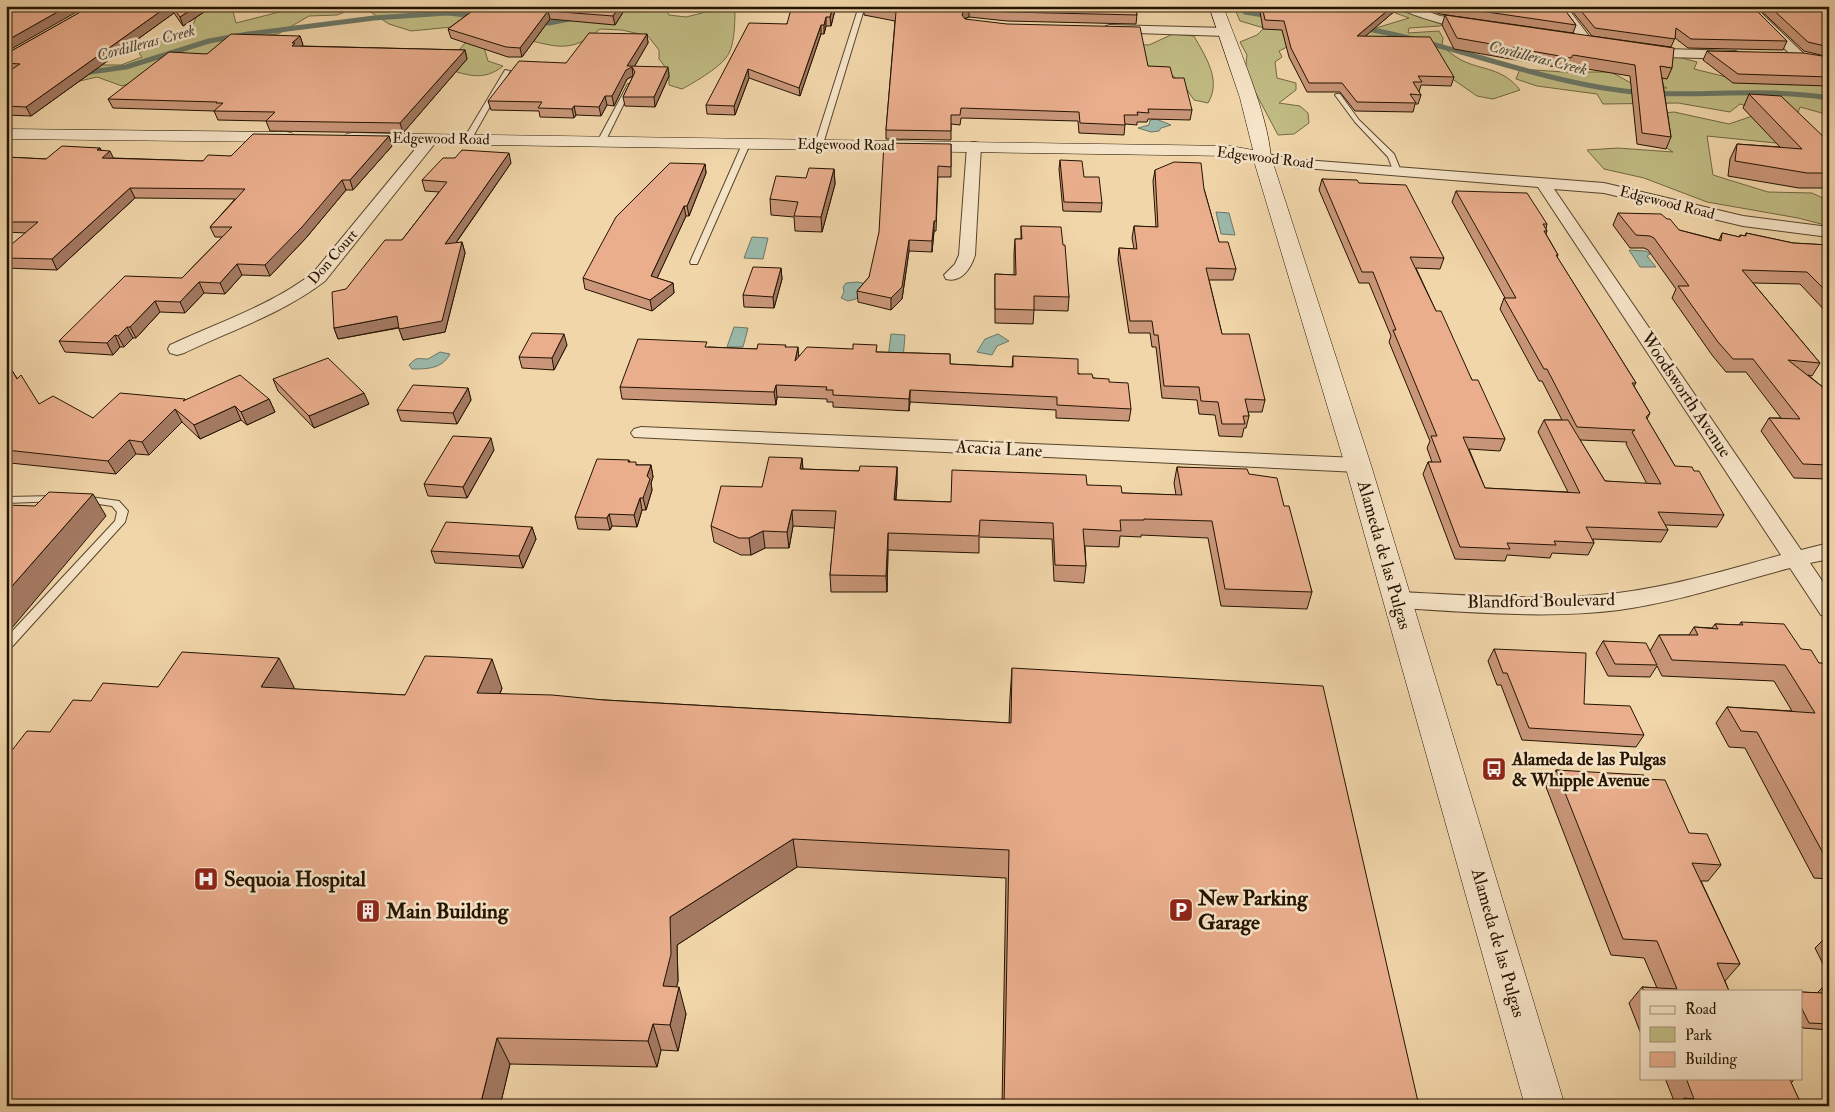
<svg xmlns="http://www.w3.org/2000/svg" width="1835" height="1112" viewBox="0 0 1835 1112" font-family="'IM FELL Double Pica',serif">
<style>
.green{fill:#c1bc84;stroke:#726842}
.water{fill:#9bb9ab;stroke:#6b7767}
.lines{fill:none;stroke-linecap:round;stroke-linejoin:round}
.stream{stroke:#6b7767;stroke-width:5}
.lane-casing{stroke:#56442a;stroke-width:2}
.street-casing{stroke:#56442a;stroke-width:2}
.secondary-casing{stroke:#231300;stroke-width:1}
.lane{fill:#f6e4c8;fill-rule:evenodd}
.street{fill:#f6e4c8;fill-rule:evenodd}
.secondary{fill:#f6e4c8;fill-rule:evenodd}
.wall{fill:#c99679;stroke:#231300;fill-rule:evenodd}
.shaded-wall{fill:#a47a63;stroke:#231300}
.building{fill:#eaae8d;stroke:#231300}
.labels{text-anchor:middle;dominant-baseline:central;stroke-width:5;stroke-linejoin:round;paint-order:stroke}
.far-street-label{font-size:15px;fill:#231300;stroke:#f6e4c8}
.far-water-label{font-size:16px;font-style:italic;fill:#4d4d3c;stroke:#f6e4c8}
.street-label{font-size:18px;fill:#231300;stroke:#f6e4c8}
.poi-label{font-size:18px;font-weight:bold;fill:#231300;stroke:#f6e4c8;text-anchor:start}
.near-poi-label{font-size:21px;font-weight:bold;fill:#231300;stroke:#f6e4c8;text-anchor:start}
</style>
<rect width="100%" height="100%" fill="#f1d6aa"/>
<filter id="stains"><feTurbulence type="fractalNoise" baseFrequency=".004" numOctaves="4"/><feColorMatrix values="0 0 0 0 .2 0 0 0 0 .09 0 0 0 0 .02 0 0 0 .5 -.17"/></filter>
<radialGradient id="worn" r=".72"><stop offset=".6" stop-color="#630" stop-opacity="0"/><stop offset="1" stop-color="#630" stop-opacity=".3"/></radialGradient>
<!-- green -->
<path class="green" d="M 223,6 L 232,8 L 236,23 L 303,6 L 347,6 L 350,10 L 337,15 L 309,16 L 278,34 L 244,38 L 218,51 L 122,86 L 97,77 L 71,83 L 71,65 L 121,65 L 142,57 L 139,53 L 157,41 L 185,32 L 192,27 L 198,13 L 166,8 Z
M 685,6 L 666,10 L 669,15 L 686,17 L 702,13 L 718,6 L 735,6 C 735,19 735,42 729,53 C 723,66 695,82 682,89 L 669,85 L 669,72 L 659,59 L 659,50 L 648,36 L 622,30 L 600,29 C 564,61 546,39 506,37 C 499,37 490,41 483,44 L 488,61 L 503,66 C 483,82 467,75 444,68 L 465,43 L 466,34 L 452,27 L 411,31 L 389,24 L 363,7 Z
M 1290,6 L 1366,31 L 1409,18 L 1390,11 C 1409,9 1427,17 1445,23 L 1440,26 L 1409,28 L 1408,33 L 1439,31 L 1443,38 L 1442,46 C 1448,51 1454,56 1461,60 C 1483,71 1502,67 1520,90 L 1493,99 L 1477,96 L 1432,65 L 1291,45 L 1279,51 L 1282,57 L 1275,62 L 1277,78 L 1296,83 L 1296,90 L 1279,103 L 1300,106 L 1308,113 L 1309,123 L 1294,134 L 1278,135 L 1245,73 L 1247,55 L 1240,42 L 1257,35 L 1264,28 L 1240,21 L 1234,7 Z
M 1173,34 L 1194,36 C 1205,56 1222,80 1208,103 L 1194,100 C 1172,66 1165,72 1129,71 L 1099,43 L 1149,45 Z
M 1671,55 L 1697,62 L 1694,69 L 1751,83 L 1767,76 L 1791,85 L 1804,80 L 1829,83 L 1829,115 L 1800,107 L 1791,132 L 1776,143 L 1707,136 L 1713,175 L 1768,192 L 1812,193 L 1829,201 L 1829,226 L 1798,218 L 1707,202 L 1644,178 L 1604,169 L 1587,150 L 1618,148 L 1673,152 L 1638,130 L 1639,115 L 1674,112 L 1729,124 L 1767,111 L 1740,104 L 1730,112 L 1678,103 L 1603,104 L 1597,94 L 1537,86 L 1516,79 L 1520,69 L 1564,72 L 1611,72 L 1642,89 L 1667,88 L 1645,79 Z"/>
<!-- water -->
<path class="water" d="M 1156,119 L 1171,125 L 1161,128 L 1159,131 L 1151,132 L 1138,128 L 1149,125 L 1150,120 Z
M 1216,212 L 1229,213 L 1235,235 L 1221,234 Z
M 752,237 L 768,238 L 763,259 L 744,258 Z
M 1629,250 L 1646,251 L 1650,254 L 1647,256 L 1656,267 L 1640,267 Z
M 857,282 L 863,283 L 864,286 L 856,299 L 848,301 L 841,298 L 844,292 L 843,287 L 846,283 Z
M 734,327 L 748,328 L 743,347 L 727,347 Z
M 891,334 L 905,335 L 903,359 L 888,358 Z
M 998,334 L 1009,341 L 997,346 L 992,355 L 977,352 L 985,339 Z
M 440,352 L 450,354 C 442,369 427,369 412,369 L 409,365 C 418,356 417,359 428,359 Z"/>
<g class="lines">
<!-- stream -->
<path class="stream" d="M 1245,12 L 1270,16
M 536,22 L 549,23 L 575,18
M 1362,28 C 1448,43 1530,78 1617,90 C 1687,100 1759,86 1829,98
M 83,73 L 126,67 L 209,41 L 248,34 L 374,18 L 447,13 L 478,16"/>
<defs>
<path id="lane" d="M 859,6 L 865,6 L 823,144 L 816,146 L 815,144 Z
M 505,70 L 510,71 L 471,140 L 464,142 L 463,140 Z
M 628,84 L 633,85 L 605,142 L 598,144 L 597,142 Z
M 1336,94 L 1340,94 L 1359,120 L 1394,154 L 1401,171 L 1400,173 L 1394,173 L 1388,157 L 1355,122 L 1335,95 Z
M 743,142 L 750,144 L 698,262 L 697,264 L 691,264 L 690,262 Z
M 57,496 L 61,497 L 62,499 L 61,501 L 6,503 L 6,497 Z
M 83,496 L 119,501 L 128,511 L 125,522 L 10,649 L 6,650 L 6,638 L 115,521 L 117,512 L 112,506 L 79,501 L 78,499 L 79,497 Z"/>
<path id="street" d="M 1395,6 L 1413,6 L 1440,16 L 1473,20 L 1479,24 C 1468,36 1411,14 1397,8 Z
M 1554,6 L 1566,6 L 1592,40 L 1590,43 L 1582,43 Z
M 1741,6 L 1754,6 L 1803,53 L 1805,56 L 1803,59 L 1795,59 Z
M 1110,25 L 1226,28 L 1232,32 L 1226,36 L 1106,32 L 1104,29 L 1106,26 Z
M 1643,46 L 1666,49 L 1736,51 L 1742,55 L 1736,59 L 1666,57 L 1639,53 L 1637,50 L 1639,47 Z
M 431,135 L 436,136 L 438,139 L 436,142 L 325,281 C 282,314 232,330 184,353 L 177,355 L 170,353 L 168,349 L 170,345 C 219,322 270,306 313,273 L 426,136 Z
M 974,142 L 979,143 L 981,146 L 975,255 C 971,268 962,283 946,279 L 944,275 L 955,264 L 959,255 L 967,146 L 969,143 Z
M 1262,153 L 1292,159 L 1604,183 L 1743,216 L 1829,227 L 1829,237 L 1743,226 L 1604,193 L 1554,189 L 1801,550 L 1829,543 L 1829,559 L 1810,563 L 1829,591 L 1829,617 L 1821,615 L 1790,568 C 1733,583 1677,602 1619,610 C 1546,619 1471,612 1398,608 L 1390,606 L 1386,600 L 1390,594 L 1398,592 C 1471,595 1546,602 1618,593 C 1674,586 1727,570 1781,555 L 1538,187 L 1292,167 L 1257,160 L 1255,157 L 1257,154 Z
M 641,427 L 1358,458 L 1365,460 L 1368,465 L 1365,470 L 1358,472 L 634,437 L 631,433 L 634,429 Z"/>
<path id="secondary" d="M 1209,6 L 1223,6 C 1239,50 1267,111 1271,157 L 1371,465 L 1565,1106 L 1525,1106 L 1345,465 L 1254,161 L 1231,156 L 352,143 L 346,142 L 343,138 L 346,134 L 352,133 L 1231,146 L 1253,150 L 1240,98 Z
M 6,129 L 286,132 L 292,133 L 295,137 L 292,141 L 286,142 L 6,139 Z"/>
</defs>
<!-- lane casing -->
<use href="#lane" class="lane-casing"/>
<!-- street casing -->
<use href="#street" class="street-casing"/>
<!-- secondary casing -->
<use href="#secondary" class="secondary-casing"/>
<!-- lane -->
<use href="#lane" class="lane"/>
<!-- street -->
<use href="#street" class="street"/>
<!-- secondary -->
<use href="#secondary" class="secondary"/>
</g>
<!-- wall -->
<path class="wall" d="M 91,6 L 294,6 L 270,11 L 210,8 L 183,26 L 174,13 L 31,116 L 6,115 L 6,73 L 8,72 L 6,72 L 6,54 Z
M 479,6 L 624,6 L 625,9 L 615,25 L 550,19 L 522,57 L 508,57 L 451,38 L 448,29 Z
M 836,6 L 831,26 L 826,26 L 824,34 L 821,34 L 800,96 L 749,78 L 735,115 L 707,114 L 706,105 L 801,9 Z
M 864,6 L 1135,6 L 1137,15 L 1136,24 L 1007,21 L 969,17 L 965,19 L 1148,66 L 1173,78 L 1192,110 L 1190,120 L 1148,119 L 1147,122 L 1137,122 L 1137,125 L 1125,124 L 1124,135 L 1079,133 L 1078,121 L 961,118 L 960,125 L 951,124 L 951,140 L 886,139 L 886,130 L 895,21 L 864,15 Z
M 1259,6 L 1397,6 L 1396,10 L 1365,36 L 1454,77 L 1451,86 L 1421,85 L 1419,92 L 1421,95 L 1418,104 L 1415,104 L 1413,112 L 1355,111 L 1340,92 L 1307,92 L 1289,57 L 1282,30 L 1263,29 Z
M 1432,6 L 1562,6 L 1576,25 L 1573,33 L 1440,14 L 1435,12 Z
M 1568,6 L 1752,6 L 1787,41 L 1783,50 L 1688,48 L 1675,38 L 1671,47 L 1592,36 Z
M 1756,6 L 1829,6 L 1829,57 L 1804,51 Z
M 1445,15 L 1672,68 L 1667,79 L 1662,78 L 1671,137 L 1666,149 L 1637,144 L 1630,76 L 1569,66 L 1567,69 L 1454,49 L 1442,25 Z
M 647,34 L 648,43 L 634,67 L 669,76 L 655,107 L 625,106 L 623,97 L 633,76 L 627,79 L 614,106 L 607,105 L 601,116 L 576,115 L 574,118 L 540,117 L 539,111 L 491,110 L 488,101 L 566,63 Z
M 300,36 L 303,45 L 301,46 L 465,50 L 467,59 L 403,133 L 270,131 L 266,121 L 218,120 L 214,111 L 113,108 L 108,99 L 207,54 Z
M 1707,51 L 1829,57 L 1829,86 L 1733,83 L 1703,60 Z
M 1749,94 L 1829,142 L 1829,188 L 1799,188 L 1728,176 L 1730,159 L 1737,144 L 1780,147 L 1743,108 Z
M 389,136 L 392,146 L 353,190 L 346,190 L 306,238 L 270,276 L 242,275 L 225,294 L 204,293 L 185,313 L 160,312 L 136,338 L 133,338 L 124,347 L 120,347 L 113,355 L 65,352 L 59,341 L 182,278 L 222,237 L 215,237 L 210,227 L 235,199 L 135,198 L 57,270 L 6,268 L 6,249 L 26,233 L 6,232 L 6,157 L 46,159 L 100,148 L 101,150 L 113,158 L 203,161 L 231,156 Z
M 951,144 L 951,177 L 938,177 L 936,231 L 934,231 L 932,252 L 909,251 L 902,299 L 891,310 L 858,302 L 857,291 L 869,277 Z
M 1060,160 L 1084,177 L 1102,203 L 1101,212 L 1063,211 L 1059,169 Z
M 511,163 L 456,243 L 462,242 L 465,253 L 445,332 L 403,340 L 399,328 L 338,339 L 334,328 L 346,289 L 402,240 L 439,192 L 425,191 L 422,180 Z
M 705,164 L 706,173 L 689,216 L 686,216 L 657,278 L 673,283 L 674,293 L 652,311 L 585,289 L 583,278 Z
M 834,169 L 835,184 L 822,232 L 795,231 L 794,217 L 771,215 L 770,199 L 806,178 Z
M 1155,170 L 1204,189 L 1219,242 L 1236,269 L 1233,280 L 1209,280 L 1222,334 L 1265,400 L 1262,412 L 1248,412 L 1249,416 L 1246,428 L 1244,428 L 1242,437 L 1219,436 L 1215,415 L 1199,414 L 1197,400 L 1162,398 L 1156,347 L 1152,347 L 1150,333 L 1129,333 L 1118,260 L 1119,248 L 1134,249 L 1132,238 L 1134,226 L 1156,227 L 1153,181 Z
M 1322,179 L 1359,183 L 1444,258 L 1440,269 L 1416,268 L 1436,311 L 1472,380 L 1505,439 L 1500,451 L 1469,449 L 1485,488 L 1568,492 L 1538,432 L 1544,420 L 1562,420 L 1542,381 L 1539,381 L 1500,309 L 1504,298 L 1505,298 L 1452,202 L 1456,191 L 1547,224 L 1546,229 L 1547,231 L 1546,234 L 1558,255 L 1557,257 L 1636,383 L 1634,386 L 1650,413 L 1647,419 L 1675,466 L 1724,515 L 1717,527 L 1665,525 L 1668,530 L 1661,542 L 1593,539 L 1594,543 L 1588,555 L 1552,553 L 1550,558 L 1507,555 L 1505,561 L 1455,559 L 1423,474 L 1428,462 L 1432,462 L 1427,448 L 1430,441 L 1389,342 L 1391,336 L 1369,283 L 1359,283 L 1319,190 ZM 1580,440 L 1627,442 L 1626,444 L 1647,484 L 1605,481 Z
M 1618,213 L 1679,230 L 1719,240 L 1722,233 L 1739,237 L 1740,235 L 1745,236 L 1746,233 L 1793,243 L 1829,245 L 1829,315 L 1800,284 L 1753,283 L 1820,363 L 1812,376 L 1808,375 L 1829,392 L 1829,479 L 1794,478 L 1761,431 L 1769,418 L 1781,418 L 1746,372 L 1726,372 L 1712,355 L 1672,298 L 1676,289 L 1648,250 L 1644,248 L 1630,248 L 1613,225 Z
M 1021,226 L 1063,245 L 1069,297 L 1068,311 L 1034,310 L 1033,324 L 995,323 L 995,274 L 1014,275 L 1014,253 L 1015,239 L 1021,239 Z
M 781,268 L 782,279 L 774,308 L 744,307 L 743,295 Z
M 567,345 L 554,370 L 522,368 L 519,357 Z
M 708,347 L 757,349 L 786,347 L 799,356 L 877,352 L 950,354 L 950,364 L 1012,367 L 1013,356 L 1109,382 L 1131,409 L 1129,421 L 1056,418 L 1056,410 L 910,402 L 909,411 L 833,407 L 833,402 L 827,402 L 827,399 L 777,397 L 776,405 L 622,399 L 620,387 Z
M 6,363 L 17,378 L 39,404 L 93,418 L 186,400 L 269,399 L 275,412 L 247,425 L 241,420 L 200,439 L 182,422 L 149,455 L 136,454 L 116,474 L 10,463 L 6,465 Z
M 273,379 L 369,404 L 314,428 L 278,391 Z
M 468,388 L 471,400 L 457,424 L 401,421 L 397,410 Z
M 494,450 L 467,498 L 428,496 L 424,484 Z
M 802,458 L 803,469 L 859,471 L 897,467 L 897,484 L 896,500 L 951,502 L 1087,485 L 1122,493 L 1176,495 L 1174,483 L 1177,467 L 1249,474 L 1284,506 L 1312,592 L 1307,609 L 1221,606 L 1208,538 L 1141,535 L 1141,537 L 1120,536 L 1119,547 L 1085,546 L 1086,566 L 1084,583 L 1054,581 L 1052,539 L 979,537 L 979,553 L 888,550 L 887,592 L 831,592 L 830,575 L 835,528 L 793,526 L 789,548 L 765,548 L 751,555 L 741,555 L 714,542 L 711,526 L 762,487 Z
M 629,460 L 630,462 L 637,465 L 651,465 L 653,477 L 651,483 L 652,490 L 646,510 L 642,510 L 637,527 L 612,526 L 610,530 L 578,529 L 575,517 Z
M 532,527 L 536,539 L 523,568 L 435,563 L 431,551 Z
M 1741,622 L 1801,649 L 1819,663 L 1829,672 L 1829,879 L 1814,878 L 1745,748 L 1729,747 L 1716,723 L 1727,707 L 1792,711 L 1774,681 L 1662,676 L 1657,666 L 1650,677 L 1608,676 L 1596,653 L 1603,641 L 1650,651 L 1659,635 L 1689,635 L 1694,627 L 1712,628 L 1715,624 L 1739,625 Z
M 1494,649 L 1584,704 L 1644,735 L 1636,747 L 1522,740 L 1501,685 L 1497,685 L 1488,661 Z
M 1012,668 L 1419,1106 L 1002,1106 L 1006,878 L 797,867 L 677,945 L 678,981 L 676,987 L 686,1014 L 678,1051 L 661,1050 L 657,1067 L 510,1064 L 500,1106 L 6,1106 L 50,732 L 91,701 L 158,687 L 294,687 L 293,689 L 405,695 L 502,688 L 500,694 L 1009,723 L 1010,697 Z
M 1556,770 L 1645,779 L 1689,833 L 1721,865 L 1708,881 L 1701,881 L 1740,964 L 1725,981 L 1729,991 L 1641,991 L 1641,1034 L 1629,1003 L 1642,987 L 1657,988 L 1644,958 L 1611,955 L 1546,787 Z
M 1826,937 L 1829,937 L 1829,976 L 1815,948 Z
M 1822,988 L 1829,989 L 1829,1030 L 1803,1028 L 1801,1025 L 1801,992 L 1817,993 Z
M 1665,1078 L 1793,1078 L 1794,1080 L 1791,1083 L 1802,1106 L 1676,1106 Z"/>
<!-- shaded-wall -->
<path class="shaded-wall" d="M 68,6 L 87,6 L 6,52 L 6,41 Z
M 168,6 L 171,6 L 174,13 L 31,116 L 26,107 Z
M 197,6 L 210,6 L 210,8 L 183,26 L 180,17 Z
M 268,6 L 294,6 L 270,11 Z
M 620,6 L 624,6 L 625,9 L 615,25 L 613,16 Z
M 833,6 L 836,6 L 831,26 L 830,17 Z
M 1393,6 L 1397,6 L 1396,10 L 1355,45 L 1357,36 Z
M 969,8 L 969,17 L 963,19 L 962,15 L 964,10 Z
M 548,11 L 550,19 L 522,57 L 520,48 Z
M 826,17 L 826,26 L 824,34 L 824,25 Z
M 821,25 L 821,34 L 800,96 L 799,88 Z
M 647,34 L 648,43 L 633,69 L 632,67 L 633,76 L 627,79 L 614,106 L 612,96 L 627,66 Z
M 300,36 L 303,45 L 297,50 L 295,55 L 292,43 Z
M 465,50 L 467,59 L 403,133 L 400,123 Z
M 668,67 L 669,76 L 655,107 L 654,97 Z
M 748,69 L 749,78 L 735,115 L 734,106 Z
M 605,96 L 607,105 L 601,116 L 599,107 Z
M 574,106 L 576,115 L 574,118 L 572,109 Z
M 389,136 L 392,146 L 353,190 L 350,180 Z
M 100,148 L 103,156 L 110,151 L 115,161 L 103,159 L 97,150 Z
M 509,153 L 511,163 L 448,254 L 445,244 Z
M 705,164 L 706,173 L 689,216 L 687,206 Z
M 834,169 L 835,184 L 822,232 L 821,217 Z
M 342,180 L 346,190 L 306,238 L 270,276 L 265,265 Z
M 130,188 L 135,198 L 57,270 L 52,259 Z
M 684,206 L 686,216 L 653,287 L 651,276 Z
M 934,221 L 934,231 L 932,252 L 932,241 Z
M 909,240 L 909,251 L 902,299 L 891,310 L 891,298 Z
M 462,242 L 465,253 L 445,332 L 403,340 L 399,329 Z
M 237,264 L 242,275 L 225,294 L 220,283 Z
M 781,268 L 782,279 L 774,308 L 773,297 Z
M 199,282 L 204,293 L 185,313 L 180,302 Z
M 673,283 L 674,293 L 652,311 L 650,300 Z
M 155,301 L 160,312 L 136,338 L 130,327 Z
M 397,316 L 401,327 L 338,339 L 334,328 Z
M 127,327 L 133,338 L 124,347 L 118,336 Z
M 564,334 L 567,345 L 554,370 L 552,358 Z
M 115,335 L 120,347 L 113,355 L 107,343 Z
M 798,347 L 799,359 L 795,361 Z
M 776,385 L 777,397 L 776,405 L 774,392 Z
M 468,388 L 471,400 L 457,424 L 453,413 Z
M 910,390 L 910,402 L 909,411 L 909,399 Z
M 364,393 L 369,404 L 314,428 L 309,416 Z
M 269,399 L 275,412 L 247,425 L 241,412 Z
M 235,406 L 241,420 L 200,439 L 194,425 Z
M 175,409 L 182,422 L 149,455 L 142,442 Z
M 491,438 L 494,450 L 467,498 L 463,487 Z
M 129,440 L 136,454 L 116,474 L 108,461 Z
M 6,456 L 10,463 L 6,465 Z
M 802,458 L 803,474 L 800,469 Z
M 651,465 L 653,477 L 651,483 L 652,490 L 646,510 L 643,498 L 647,476 Z
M 897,467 L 897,484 L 894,516 L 894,500 Z
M 93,494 L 106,516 L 6,635 L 6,593 Z
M 640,498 L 642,510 L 637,527 L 634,515 Z
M 792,510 L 793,526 L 789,548 L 787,532 Z
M 609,514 L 612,526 L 610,530 L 607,518 Z
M 532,527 L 536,539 L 523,568 L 519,556 Z
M 763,531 L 765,548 L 751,555 L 749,538 Z
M 888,533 L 888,550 L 887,592 L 886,576 Z
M 279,658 L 294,687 L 277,716 L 261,687 Z
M 492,659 L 502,688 L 488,722 L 477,693 Z
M 793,839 L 797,867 L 677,945 L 678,981 L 671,1013 L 663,986 L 670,917 Z
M 679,987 L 686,1014 L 678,1051 L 670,1025 Z
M 653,1024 L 661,1050 L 657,1067 L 648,1041 Z
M 497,1038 L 510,1064 L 500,1106 L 480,1106 Z"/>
<!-- building -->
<path class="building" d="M 6,6 L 68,6 L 6,41 Z
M 91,6 L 168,6 L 26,107 L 6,106 L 6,73 L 20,64 L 6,63 L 6,54 Z
M 172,6 L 197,6 L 180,17 Z
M 479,6 L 620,6 L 613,16 L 548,11 L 520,48 L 506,47 L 448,29 Z
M 802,6 L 833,6 L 830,17 L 826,17 L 824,25 L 821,25 L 799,88 L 748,69 L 734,106 L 706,105 L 749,23 L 787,24 L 791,9 L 801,9 Z
M 864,6 L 1135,6 L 1137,15 L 1008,12 L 969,8 L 964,10 L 962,15 L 965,19 L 1007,24 L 1140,27 L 1148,66 L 1170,67 L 1173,78 L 1184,78 L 1192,110 L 1148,109 L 1149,113 L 1137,112 L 1138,115 L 1124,115 L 1125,125 L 1080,123 L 1079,112 L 961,108 L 960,115 L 951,115 L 951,131 L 886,130 L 896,12 Z
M 1262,6 L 1393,6 L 1357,36 L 1430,37 L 1454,77 L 1418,76 L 1422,82 L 1413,82 L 1421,95 L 1410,94 L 1416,103 L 1357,102 L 1342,83 L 1309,83 L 1291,48 L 1284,21 L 1265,20 Z
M 1446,6 L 1562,6 L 1576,25 Z
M 1577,6 L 1752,6 L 1787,41 L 1691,39 L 1676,28 L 1675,39 L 1595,28 Z
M 1769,6 L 1829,6 L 1829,47 L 1808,42 Z
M 1445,15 L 1674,48 L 1672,68 L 1660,66 L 1671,137 L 1642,133 L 1635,65 L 1573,55 L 1571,58 L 1457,38 Z
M 589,33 L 647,34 L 627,66 L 668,67 L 654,97 L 623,97 L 635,72 L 632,67 L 626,70 L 612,96 L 605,96 L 599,107 L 574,106 L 572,109 L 538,108 L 542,102 L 488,101 L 519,61 L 566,63 Z
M 231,34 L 300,36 L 292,43 L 295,43 L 292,46 L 465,50 L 400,123 L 266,121 L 275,112 L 214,111 L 223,103 L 216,103 L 217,102 L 108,99 L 169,52 L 207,54 Z
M 1707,51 L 1803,53 L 1829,57 L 1829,77 L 1738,74 Z
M 1749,94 L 1781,96 L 1829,142 L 1829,173 L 1807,173 L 1735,161 L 1737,144 L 1802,149 Z
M 253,134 L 389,136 L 350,180 L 342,180 L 302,227 L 265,265 L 237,264 L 220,283 L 199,282 L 180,302 L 155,301 L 130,327 L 127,327 L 118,336 L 115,335 L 107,343 L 59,341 L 125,276 L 182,278 L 232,227 L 210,227 L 245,189 L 130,188 L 52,259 L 6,258 L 6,249 L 38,222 L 6,222 L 6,157 L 46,159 L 62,146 L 100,148 L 97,150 L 110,151 L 102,158 L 203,161 L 208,155 L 231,156 Z
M 884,143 L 951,144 L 951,167 L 938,166 L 936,221 L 934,221 L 932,241 L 909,240 L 902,287 L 891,298 L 857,291 L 869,277 L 879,232 Z
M 462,150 L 509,153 L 445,244 L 462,242 L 442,321 L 399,329 L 397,316 L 334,328 L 332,292 L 346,289 L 385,240 L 402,240 L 447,182 L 422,180 L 443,158 L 455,158 Z
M 1060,160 L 1082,161 L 1084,177 L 1099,177 L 1102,203 L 1064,202 Z
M 1174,162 L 1201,163 L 1204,189 L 1219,242 L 1228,242 L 1236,269 L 1206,268 L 1222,334 L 1249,334 L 1265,400 L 1245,399 L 1249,416 L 1243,416 L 1245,424 L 1222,424 L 1218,402 L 1201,401 L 1199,387 L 1164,386 L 1158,335 L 1154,335 L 1152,321 L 1130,321 L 1119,248 L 1137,249 L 1134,226 L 1158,227 L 1155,170 Z
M 670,163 L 705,164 L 687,206 L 684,206 L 651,276 L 673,283 L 650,300 L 583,278 L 616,217 Z
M 809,168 L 834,169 L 821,217 L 794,216 L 798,202 L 770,199 L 776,176 L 806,178 Z
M 1322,179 L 1357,180 L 1359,183 L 1406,185 L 1444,258 L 1410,257 L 1436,311 L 1441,311 L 1472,380 L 1478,380 L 1505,439 L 1463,437 L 1485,488 L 1580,493 L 1544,420 L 1568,420 L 1605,481 L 1661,484 L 1632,432 L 1635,430 L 1577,427 L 1547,369 L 1544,369 L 1504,298 L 1516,298 L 1456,191 L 1527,193 L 1547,224 L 1543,224 L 1547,231 L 1544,231 L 1558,255 L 1556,255 L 1636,383 L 1632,383 L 1650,413 L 1646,417 L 1675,466 L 1692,467 L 1694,471 L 1699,471 L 1724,515 L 1658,512 L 1668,530 L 1586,527 L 1594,543 L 1554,541 L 1556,545 L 1507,543 L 1510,549 L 1460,547 L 1428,462 L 1441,462 L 1431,436 L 1437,436 L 1393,330 L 1396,330 L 1373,272 L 1362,272 Z
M 1618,213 L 1661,214 L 1667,219 L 1670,219 L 1679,230 L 1721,241 L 1722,233 L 1740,237 L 1740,235 L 1746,236 L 1746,233 L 1793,243 L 1829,245 L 1829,294 L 1807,272 L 1742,270 L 1820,363 L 1788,360 L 1829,392 L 1829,465 L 1803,464 L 1769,418 L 1800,419 L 1753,359 L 1733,359 L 1718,342 L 1678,286 L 1689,286 L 1654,238 L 1650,236 L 1636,235 Z
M 1021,226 L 1061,227 L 1063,245 L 1065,245 L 1069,297 L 1034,296 L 1034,310 L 995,309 L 995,274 L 1016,275 L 1015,239 L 1022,239 Z
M 753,267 L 781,268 L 773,297 L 743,295 Z
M 532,333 L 564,334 L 552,358 L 519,357 Z
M 638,339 L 707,342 L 705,347 L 757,349 L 758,344 L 786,345 L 785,347 L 798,347 L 795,361 L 807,347 L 853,349 L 853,344 L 877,345 L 876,352 L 950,354 L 950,364 L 1013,367 L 1013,356 L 1078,359 L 1078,374 L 1092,374 L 1093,378 L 1109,379 L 1109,382 L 1128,383 L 1131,409 L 1057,405 L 1057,397 L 910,390 L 909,399 L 833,395 L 833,390 L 826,390 L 827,387 L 776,385 L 774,392 L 620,387 Z
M 328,358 L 364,393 L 309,416 L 273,379 Z
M 6,363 L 8,363 L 17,379 L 21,375 L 39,404 L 53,396 L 93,418 L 120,393 L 185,399 L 183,401 L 240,375 L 269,399 L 241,412 L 235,406 L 194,425 L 175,409 L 142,442 L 129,440 L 108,461 L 6,450 Z
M 413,385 L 468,388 L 453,413 L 397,410 Z
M 453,436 L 491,438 L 463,487 L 424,484 Z
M 769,457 L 802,458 L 800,469 L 859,471 L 860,466 L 897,467 L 894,500 L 951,502 L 952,470 L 1086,475 L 1087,485 L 1121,486 L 1122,493 L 1182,495 L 1177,467 L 1247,469 L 1249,474 L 1277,478 L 1284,506 L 1289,506 L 1312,592 L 1225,589 L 1212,521 L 1144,519 L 1144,520 L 1120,520 L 1121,531 L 1083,529 L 1086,566 L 1055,565 L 1053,523 L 980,520 L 979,536 L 888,533 L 886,576 L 830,575 L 836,511 L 792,510 L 787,532 L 763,531 L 749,538 L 739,538 L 711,526 L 721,486 L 762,487 Z
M 597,459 L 629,460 L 628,462 L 636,462 L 636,465 L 651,465 L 647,476 L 650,479 L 643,498 L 640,498 L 634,515 L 609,514 L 607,518 L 575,517 Z
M 49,492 L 93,494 L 6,593 L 6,505 L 35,506 Z
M 446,522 L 532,527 L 519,556 L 431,551 Z
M 1741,622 L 1784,624 L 1801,649 L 1811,650 L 1819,663 L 1823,663 L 1829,672 L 1829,862 L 1828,862 L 1757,732 L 1741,731 L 1727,707 L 1815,713 L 1785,665 L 1672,660 L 1659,635 L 1698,635 L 1694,627 L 1718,629 L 1715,624 L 1743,625 Z
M 1603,641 L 1646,643 L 1657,665 L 1615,664 Z
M 1494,649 L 1586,653 L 1584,704 L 1630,706 L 1644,735 L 1529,728 L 1507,673 L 1503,673 Z
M 182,652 L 279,658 L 261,687 L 405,695 L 425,656 L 453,657 L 492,659 L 477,693 L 552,695 L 604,700 L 1011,723 L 1012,668 L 1323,686 L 1419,1106 L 1004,1106 L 1009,850 L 793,839 L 670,917 L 671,954 L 663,986 L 679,987 L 670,1025 L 653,1024 L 648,1041 L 497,1038 L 480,1106 L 6,1106 L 6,758 L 27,731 L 50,732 L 73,700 L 91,701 L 103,683 L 158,687 Z
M 1556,770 L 1644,775 L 1645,779 L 1665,780 L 1689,833 L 1707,834 L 1721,865 L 1692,863 L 1740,964 L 1717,963 L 1729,991 L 1644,991 L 1642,987 L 1677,989 L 1657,941 L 1623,939 Z
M 1822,988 L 1829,989 L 1829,1024 L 1809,1023 L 1801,1007 L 1801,992 L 1824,993 Z
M 1686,1078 L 1793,1078 L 1794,1080 L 1790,1080 L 1802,1106 L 1687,1106 L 1684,1098 L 1694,1099 Z"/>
<!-- icons -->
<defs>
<symbol id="bus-square" viewBox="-11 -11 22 22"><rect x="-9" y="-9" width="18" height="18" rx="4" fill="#8f2418" stroke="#f6e4c8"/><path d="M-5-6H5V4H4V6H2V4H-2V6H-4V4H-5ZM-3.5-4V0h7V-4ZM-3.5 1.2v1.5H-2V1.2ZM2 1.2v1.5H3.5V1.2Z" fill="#fff"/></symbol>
<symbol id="hospital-square" viewBox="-11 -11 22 22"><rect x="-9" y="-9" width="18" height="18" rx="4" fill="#8f2418" stroke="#f6e4c8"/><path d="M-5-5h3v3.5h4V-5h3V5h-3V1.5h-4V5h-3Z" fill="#fff"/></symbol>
<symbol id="parking-square" viewBox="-11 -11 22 22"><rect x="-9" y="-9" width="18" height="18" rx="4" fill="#8f2418" stroke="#f6e4c8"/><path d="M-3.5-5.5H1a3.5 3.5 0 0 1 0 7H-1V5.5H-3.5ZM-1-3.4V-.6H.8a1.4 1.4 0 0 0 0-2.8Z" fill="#fff"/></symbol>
<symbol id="building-square" viewBox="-11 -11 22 22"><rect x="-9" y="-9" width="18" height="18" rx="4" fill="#8f2418" stroke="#f6e4c8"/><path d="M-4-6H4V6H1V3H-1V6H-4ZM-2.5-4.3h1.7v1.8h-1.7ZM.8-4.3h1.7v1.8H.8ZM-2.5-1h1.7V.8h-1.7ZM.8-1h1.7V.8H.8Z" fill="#fff"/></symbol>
</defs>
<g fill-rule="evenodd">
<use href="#bus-square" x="1480" y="755" width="28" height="28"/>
<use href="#hospital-square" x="192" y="865" width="28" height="28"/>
<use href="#parking-square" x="1167" y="896" width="28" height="28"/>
<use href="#building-square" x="354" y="897" width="28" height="28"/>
</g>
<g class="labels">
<!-- far-street labels -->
<g class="far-street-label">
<text transform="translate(441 139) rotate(1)">Edgewood Road</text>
<text transform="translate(846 145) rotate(1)">Edgewood Road</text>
<text transform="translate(1265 158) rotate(7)">Edgewood Road</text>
<text transform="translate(1667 203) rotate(14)">Edgewood Road</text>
<text transform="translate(333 257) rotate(-49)">Don Court</text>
</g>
<!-- far-water labels -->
<g class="far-water-label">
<text transform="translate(146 43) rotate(-15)">Cordilleras Creek</text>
<text transform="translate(1538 58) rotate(14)">Cordilleras Creek</text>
</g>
<!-- street labels -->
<g class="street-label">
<text transform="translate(1686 395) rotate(56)">Woodsworth Avenue</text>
<text transform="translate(999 449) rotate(3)">Acacia Lane</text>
<text transform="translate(1384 555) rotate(74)">Alameda de las Pulgas</text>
<text transform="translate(1541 601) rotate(-1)">Blandford Boulevard</text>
<text transform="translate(1498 943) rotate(74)">Alameda de las Pulgas</text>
</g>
<!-- poi labels -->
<g class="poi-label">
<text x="1512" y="759">Alameda de las Pulgas<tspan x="1512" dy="21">&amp; Whipple Avenue</tspan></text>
</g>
<!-- near-poi labels -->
<g class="near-poi-label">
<text x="224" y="879">Sequoia Hospital</text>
<text x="1198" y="898">New Parking<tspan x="1198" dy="24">Garage</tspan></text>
<text x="386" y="911">Main Building</text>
</g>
</g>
<!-- margin -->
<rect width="1835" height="1112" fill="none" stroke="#f1d6aa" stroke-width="25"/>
<rect x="8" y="8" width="1820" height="1097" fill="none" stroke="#231300" stroke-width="2.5"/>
<rect x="12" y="12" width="1810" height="1087" fill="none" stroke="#231300"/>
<!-- legend -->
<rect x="1640" y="990" width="162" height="90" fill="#f6e4c8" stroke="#a29078"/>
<rect x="1650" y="1006" width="25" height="8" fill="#f6e4c8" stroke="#a29078"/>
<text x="1685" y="1014" font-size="15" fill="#231300">Road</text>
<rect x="1650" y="1027" width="25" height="15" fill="#c1bc84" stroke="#a29078"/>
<text x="1685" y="1040" font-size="15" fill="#231300">Park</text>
<rect x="1650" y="1052" width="25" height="15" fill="#eaae8d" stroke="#a29078"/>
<text x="1685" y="1064" font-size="15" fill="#231300">Building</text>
<rect width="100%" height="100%" filter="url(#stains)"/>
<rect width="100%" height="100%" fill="url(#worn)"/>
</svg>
